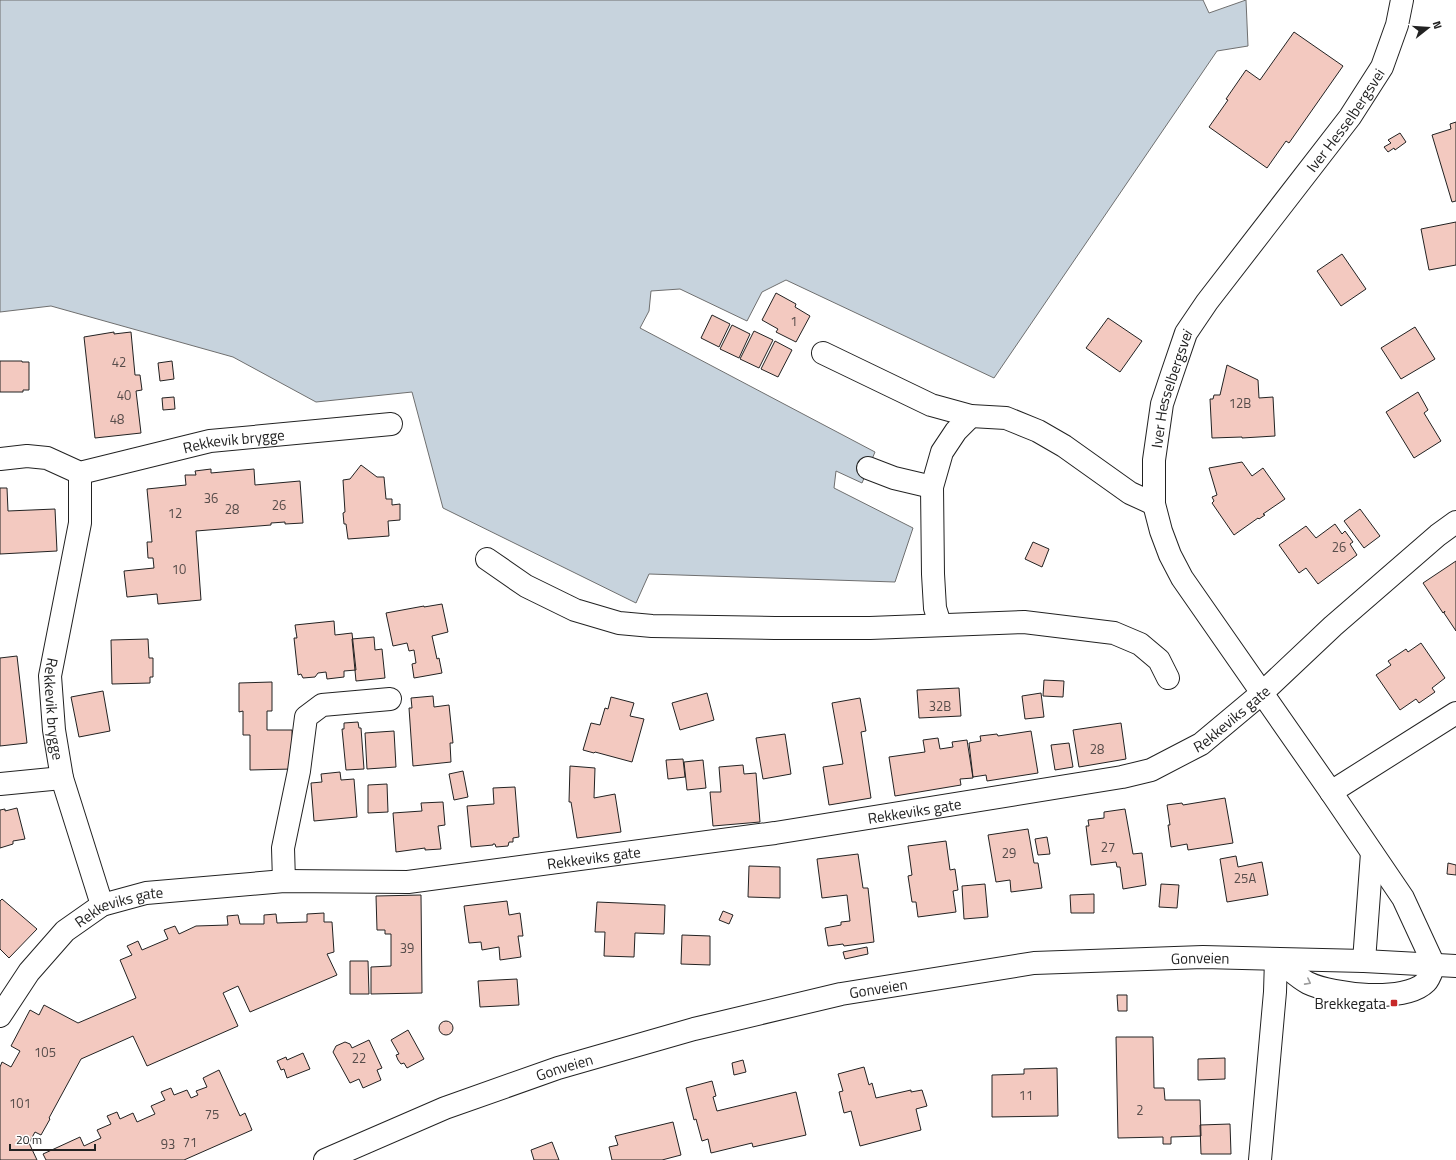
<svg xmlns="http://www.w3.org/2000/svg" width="1456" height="1160" viewBox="0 0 1456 1160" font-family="'Titillium Web',sans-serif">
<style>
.water{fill:#c7d3dd;stroke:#6f6f6f}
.building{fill:#f3c9c0;stroke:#222}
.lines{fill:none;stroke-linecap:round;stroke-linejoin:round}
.minor-casing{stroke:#222;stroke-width:24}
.minor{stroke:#fff;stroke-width:22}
.oneway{stroke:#9c9c9c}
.poi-dot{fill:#c62828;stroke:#fff;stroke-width:1.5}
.labels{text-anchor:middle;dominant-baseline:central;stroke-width:3;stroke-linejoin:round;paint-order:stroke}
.number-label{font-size:13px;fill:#564c4a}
.street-label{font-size:15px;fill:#222;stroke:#fff}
.poi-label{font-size:15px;fill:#222;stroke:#fff;text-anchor:end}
</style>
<rect width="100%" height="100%" fill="#fff"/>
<!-- water -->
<path class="water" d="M 0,0 L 1203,0 L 1209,13 L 1246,0 L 1248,46 L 1217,51 L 994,378 L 786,280 L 762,292 L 747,321 L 680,289 L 651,291 L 649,311 L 640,328 L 875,452 L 862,483 L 836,471 L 834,488 L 913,528 L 895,582 L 649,574 L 636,603 L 443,508 L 412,392 L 316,402 L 233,357 L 51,306 L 0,312 Z"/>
<!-- building -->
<path class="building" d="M 1294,32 L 1343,66 L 1289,143 L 1286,141 L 1267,168 L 1209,127 L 1228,100 L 1226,99 L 1246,70 L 1260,80 Z
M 1456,122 L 1456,201 L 1452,202 L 1432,135 L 1451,129 L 1450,124 Z
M 1400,133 L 1406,142 L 1395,150 L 1394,148 L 1388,152 L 1384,147 L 1391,143 L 1388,140 Z
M 1456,222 L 1456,265 L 1429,270 L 1421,229 Z
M 1342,254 L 1366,289 L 1341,306 L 1317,271 Z
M 776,293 L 796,304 L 795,307 L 810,316 L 796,342 L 776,332 L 778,329 L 762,320 Z
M 712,315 L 730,324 L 719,347 L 701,338 Z
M 1108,318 L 1142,341 L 1120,372 L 1086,348 Z
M 732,325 L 750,334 L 739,358 L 720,349 Z
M 1415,327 L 1435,359 L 1401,379 L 1381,348 Z
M 754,331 L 773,340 L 759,368 L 740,359 Z
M 114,332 L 114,334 L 131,332 L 135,375 L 140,375 L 142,390 L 136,391 L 141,433 L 95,438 L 84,337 Z
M 775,341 L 792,350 L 778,377 L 761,369 Z
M 0,361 L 22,361 L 22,362 L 29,362 L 29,390 L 23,390 L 23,392 L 0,392 Z
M 172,361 L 174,379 L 160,381 L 158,363 Z
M 1227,365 L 1258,380 L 1259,398 L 1273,397 L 1275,436 L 1242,438 L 1242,437 L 1212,438 L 1210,399 L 1213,399 L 1214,395 L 1220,395 Z
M 1418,392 L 1428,410 L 1424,413 L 1441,441 L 1414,458 L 1386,412 Z
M 174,397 L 175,409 L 163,410 L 162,398 Z
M 1242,462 L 1252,476 L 1263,468 L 1285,499 L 1263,514 L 1265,515 L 1259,519 L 1258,518 L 1234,535 L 1212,503 L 1214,501 L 1212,497 L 1217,495 L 1209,468 Z
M 361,465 L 377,477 L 384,477 L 386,499 L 392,499 L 392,505 L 400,504 L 400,520 L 388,521 L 389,536 L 348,539 L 346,524 L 344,524 L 343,513 L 345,512 L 343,480 L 350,479 Z
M 211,469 L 211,473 L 254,469 L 255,485 L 300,481 L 303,523 L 285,524 L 285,522 L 271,523 L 271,525 L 196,531 L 201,600 L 158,604 L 157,594 L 127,597 L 124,571 L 154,568 L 153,558 L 148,558 L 147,542 L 152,542 L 147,489 L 186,485 L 185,475 L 196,475 L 195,471 Z
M 0,488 L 7,488 L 8,511 L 55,509 L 57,551 L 0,554 Z
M 1360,509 L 1380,536 L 1364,548 L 1344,521 Z
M 1335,524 L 1342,534 L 1345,531 L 1353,542 L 1350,544 L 1357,555 L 1318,584 L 1306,568 L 1299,573 L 1279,545 L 1306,526 L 1316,538 Z
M 1033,542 L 1049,549 L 1042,567 L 1025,559 Z
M 1456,561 L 1456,631 L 1444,613 L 1445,611 L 1443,613 L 1423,583 Z
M 442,604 L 448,632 L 432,636 L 437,659 L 439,658 L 442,673 L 414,678 L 412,664 L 416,663 L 414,650 L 409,651 L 407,643 L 393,646 L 386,613 L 424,606 L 424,607 Z
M 334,621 L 335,635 L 352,633 L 356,670 L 344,671 L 344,677 L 327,679 L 326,672 L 318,673 L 315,677 L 303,678 L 301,674 L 298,675 L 294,638 L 297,638 L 295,625 Z
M 374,637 L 375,650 L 382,649 L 385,678 L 356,681 L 352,639 Z
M 148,639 L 149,658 L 153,658 L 153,677 L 150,677 L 150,683 L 112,684 L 111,640 Z
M 1421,643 L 1445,678 L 1432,688 L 1435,692 L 1419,703 L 1416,699 L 1400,710 L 1376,675 L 1391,665 L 1388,661 L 1406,649 L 1408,652 Z
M 17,656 L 27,743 L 0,746 L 0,658 Z
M 1044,680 L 1064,681 L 1063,697 L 1043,696 Z
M 272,682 L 272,711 L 267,711 L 267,730 L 292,730 L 293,769 L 250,770 L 250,735 L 243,735 L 243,711 L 239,712 L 239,683 Z
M 959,688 L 961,716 L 919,718 L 917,690 Z
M 103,691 L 110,731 L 79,737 L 71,697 Z
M 707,693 L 714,720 L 680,730 L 672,703 Z
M 1041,693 L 1044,717 L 1025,719 L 1022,696 Z
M 433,696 L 434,707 L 449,705 L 453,743 L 450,743 L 451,762 L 413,766 L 409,708 L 412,708 L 411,698 Z
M 611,697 L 634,703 L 630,716 L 644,719 L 632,762 L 595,752 L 594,753 L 583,750 L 591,723 L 600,725 L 605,708 L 608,709 Z
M 860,698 L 866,731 L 861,732 L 871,798 L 829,805 L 823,767 L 843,764 L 832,703 Z
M 358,722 L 359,728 L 361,728 L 364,769 L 346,770 L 342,729 L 344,729 L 344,723 Z
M 1121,723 L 1126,759 L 1079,767 L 1073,730 Z
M 394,731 L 396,767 L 367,769 L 365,733 Z
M 1031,731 L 1038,773 L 987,781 L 986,775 L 973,777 L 969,743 L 981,741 L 980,736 L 997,734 L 998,736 Z
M 785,734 L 791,774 L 763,779 L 756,738 Z
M 938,738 L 940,749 L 953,747 L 952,742 L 967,740 L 973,778 L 960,779 L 961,785 L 895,796 L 889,757 L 925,752 L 923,740 Z
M 1069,743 L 1073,767 L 1055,770 L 1051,745 Z
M 683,759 L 685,777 L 668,779 L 666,760 Z
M 703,760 L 706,788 L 687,790 L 684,762 Z
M 743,765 L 744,774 L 756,773 L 760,822 L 713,826 L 710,792 L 721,792 L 719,767 Z
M 570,766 L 595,768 L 594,798 L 615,794 L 621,832 L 577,838 L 571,802 L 569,802 Z
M 463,771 L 468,797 L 454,800 L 449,774 Z
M 340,772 L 341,780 L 354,779 L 357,817 L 314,821 L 311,783 L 322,782 L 321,774 Z
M 387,784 L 388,812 L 368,813 L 368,785 Z
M 515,787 L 519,837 L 513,838 L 513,842 L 509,842 L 508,846 L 496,847 L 495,844 L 493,844 L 493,845 L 471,847 L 467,806 L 494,804 L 493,788 Z
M 1225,798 L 1233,843 L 1188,850 L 1187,844 L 1171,847 L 1168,825 L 1170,825 L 1167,805 L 1182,803 L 1183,805 Z
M 443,802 L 445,825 L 438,826 L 441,849 L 425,850 L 425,848 L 396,852 L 393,813 L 422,811 L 421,803 Z
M 17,808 L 25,839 L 13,841 L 13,844 L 0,848 L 0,810 L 5,809 L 5,811 Z
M 1125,809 L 1133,854 L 1142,853 L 1146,885 L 1123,889 L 1120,867 L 1117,867 L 1116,862 L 1091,865 L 1086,826 L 1089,826 L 1088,820 L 1104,818 L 1104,812 Z
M 1028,829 L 1034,863 L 1038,863 L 1042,888 L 1011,892 L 1010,880 L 996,882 L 988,835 Z
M 1047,837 L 1050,854 L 1038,855 L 1035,839 Z
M 946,841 L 950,870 L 955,869 L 958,890 L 953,891 L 956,912 L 918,917 L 916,902 L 912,902 L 908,876 L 912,875 L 908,846 Z
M 858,854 L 863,888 L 868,888 L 874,942 L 844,946 L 843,944 L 828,946 L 825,928 L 841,925 L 841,922 L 850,921 L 847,895 L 822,898 L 817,859 Z
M 1236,856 L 1238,867 L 1262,862 L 1268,895 L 1227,902 L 1220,859 Z
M 1448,863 L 1456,865 L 1456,875 L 1447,874 Z
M 749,866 L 780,867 L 780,898 L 748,897 Z
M 985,884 L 988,917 L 964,919 L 962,886 Z
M 1161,884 L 1179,885 L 1177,908 L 1159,907 Z
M 1094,894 L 1094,913 L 1071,913 L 1070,895 Z
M 421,895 L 422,993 L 371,994 L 371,967 L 391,966 L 391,934 L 385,934 L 385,930 L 377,930 L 376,896 Z
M 2,899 L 37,929 L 9,958 L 0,949 L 0,901 Z
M 507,901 L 509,915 L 520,913 L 523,936 L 518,936 L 521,957 L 500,960 L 499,947 L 482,950 L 481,942 L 469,943 L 464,906 Z
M 597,902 L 665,905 L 664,934 L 635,933 L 634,957 L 604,956 L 605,932 L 595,932 Z
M 723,911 L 733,915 L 729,924 L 719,920 Z
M 324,913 L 324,922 L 332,922 L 334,952 L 327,954 L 337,975 L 250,1012 L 238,986 L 223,993 L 238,1026 L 147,1066 L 133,1036 L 81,1059 L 49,1118 L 50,1119 L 41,1135 L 35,1132 L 29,1143 L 37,1160 L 0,1160 L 0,1067 L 2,1062 L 11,1067 L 20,1051 L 11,1046 L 30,1010 L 39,1015 L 44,1005 L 78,1023 L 136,998 L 120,960 L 132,955 L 127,946 L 138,941 L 142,950 L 168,939 L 164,930 L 175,926 L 179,934 L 196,926 L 228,925 L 227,916 L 238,915 L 240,924 L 264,924 L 264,915 L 276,914 L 277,923 L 307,922 L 307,914 Z
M 682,935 L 710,936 L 710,965 L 681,964 Z
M 867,947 L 868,954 L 845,959 L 843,952 Z
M 350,961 L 368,961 L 369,994 L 350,994 Z
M 517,979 L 519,1005 L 480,1007 L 478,981 Z
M 1117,995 L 1127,995 L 1127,1011 L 1118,1011 Z
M439 1028a7 7 0 1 1 14 0a7 7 0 1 1-14 0Z
M 408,1030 L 424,1059 L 407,1068 L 404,1063 L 401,1064 L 398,1060 L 396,1055 L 399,1054 L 391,1040 Z
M 1116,1037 L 1153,1037 L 1154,1088 L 1164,1088 L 1165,1100 L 1200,1100 L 1201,1136 L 1171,1137 L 1171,1144 L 1163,1144 L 1163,1137 L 1118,1138 Z
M 369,1040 L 382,1068 L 377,1070 L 381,1080 L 363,1088 L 359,1079 L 350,1083 L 333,1052 L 336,1046 L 345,1042 L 350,1044 L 352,1048 Z
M 303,1053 L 310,1069 L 287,1078 L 284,1069 L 281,1070 L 277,1061 L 286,1057 L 287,1060 Z
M 1225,1058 L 1225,1079 L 1198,1080 L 1198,1059 Z
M 743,1060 L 746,1072 L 734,1075 L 732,1063 Z
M 864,1067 L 869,1085 L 872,1083 L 876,1098 L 911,1090 L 911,1092 L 922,1090 L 927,1106 L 916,1109 L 921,1130 L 860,1146 L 851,1111 L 844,1113 L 839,1092 L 843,1091 L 838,1074 Z
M 1057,1068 L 1058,1116 L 992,1117 L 992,1075 L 1024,1074 L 1024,1069 Z
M 219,1070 L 240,1116 L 245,1113 L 252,1130 L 184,1160 L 46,1160 L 43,1154 L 80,1137 L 84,1146 L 101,1138 L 97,1130 L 111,1124 L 107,1116 L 117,1112 L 120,1119 L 133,1113 L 137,1122 L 155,1114 L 151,1106 L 165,1100 L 161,1092 L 171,1088 L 174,1095 L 187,1090 L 191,1098 L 198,1095 L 196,1091 L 207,1087 L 203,1078 Z
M 712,1081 L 716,1096 L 713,1097 L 717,1111 L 796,1092 L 806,1135 L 753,1147 L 752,1143 L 711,1153 L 708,1139 L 702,1141 L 696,1119 L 694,1120 L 686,1088 Z
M 673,1122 L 681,1155 L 662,1160 L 612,1160 L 609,1147 L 618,1145 L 615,1136 Z
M 1230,1124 L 1231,1154 L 1201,1154 L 1200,1125 Z
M 552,1142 L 559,1160 L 534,1160 L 531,1150 Z"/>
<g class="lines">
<defs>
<g id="minor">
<path d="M 823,353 L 931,405 L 971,416 L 1006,418 L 1038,431 L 1064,446 L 1130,493 L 1154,504"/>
<path id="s1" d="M 0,459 L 27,456 L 47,458 L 80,473 L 210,441 L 391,424"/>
<path d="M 868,468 L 894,478 L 932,487"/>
<path id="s2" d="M 80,473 L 80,523 L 50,676 L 54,730 L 62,778 L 102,905"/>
<path d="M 487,559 L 526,586 L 575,610 L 619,623 L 652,626 L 775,628 L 870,628 L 1024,622 L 1114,633 L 1140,644 L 1159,660 L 1168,678"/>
<path d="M 940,624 L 935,608 L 933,574 L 932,487 L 942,452 L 956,431 L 971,416"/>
<path d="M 0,784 L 62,778"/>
<path d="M 1331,792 L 1456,713"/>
<path d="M 284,881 L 283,848 L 299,771 L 306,717 L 322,705 L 390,699"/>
<path id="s3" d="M 1276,959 C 1286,966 1298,978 1308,983 C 1333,995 1405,1003 1426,982 C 1430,978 1432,970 1434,965 L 1403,898 L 1331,792 L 1182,578 L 1170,555 L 1161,531 L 1154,504 L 1154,460 L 1162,404 L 1172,374 L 1186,333 L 1207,302 L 1350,117 L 1382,67 L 1397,25 L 1402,0"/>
<path d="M 1364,961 L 1372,853"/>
<path id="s4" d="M 0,1016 L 29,972 L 65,931 L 102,905 L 146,893 L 284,881 L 408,882 L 775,833 L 1122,777 L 1151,770 L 1201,744 L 1262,693 L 1333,626 L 1438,535 L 1456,522"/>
<path id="s5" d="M 325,1160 L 445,1108 L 558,1068 L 694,1029 L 841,994 L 1034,963 L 1203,957 L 1364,961 L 1456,966"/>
<path d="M 1260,1160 L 1275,992 L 1276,959"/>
</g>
</defs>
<!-- minor casing -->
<use href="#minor" class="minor-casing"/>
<!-- minor -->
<use href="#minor" class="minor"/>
</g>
<!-- one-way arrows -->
<defs><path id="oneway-chevron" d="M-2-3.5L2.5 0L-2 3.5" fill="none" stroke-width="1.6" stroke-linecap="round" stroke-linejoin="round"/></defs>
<use class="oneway" href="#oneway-chevron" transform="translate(1308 982) rotate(28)"/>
<!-- markers -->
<rect class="poi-dot" x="1390" y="999" width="8" height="8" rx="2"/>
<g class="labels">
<!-- number labels -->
<g class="number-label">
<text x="794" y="321">1</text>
<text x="119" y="362">42</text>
<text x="124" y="395">40</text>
<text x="1240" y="403">12B</text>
<text x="117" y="419">48</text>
<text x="211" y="498">36</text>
<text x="279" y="505">26</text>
<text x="232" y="509">28</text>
<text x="175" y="513">12</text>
<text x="1339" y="547">26</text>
<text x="179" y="569">10</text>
<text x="940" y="706">32B</text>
<text x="1097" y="749">28</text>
<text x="1108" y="847">27</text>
<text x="1009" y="853">29</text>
<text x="1245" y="878">25A</text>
<text x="407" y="948">39</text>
<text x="45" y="1052">105</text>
<text x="359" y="1058">22</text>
<text x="1026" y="1095">11</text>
<text x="20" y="1103">101</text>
<text x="1140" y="1110">2</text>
<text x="212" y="1114">75</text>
<text x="190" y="1142">71</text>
<text x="168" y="1144">93</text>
</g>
<!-- street labels -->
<g class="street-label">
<text stroke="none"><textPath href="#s3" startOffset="1165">Iver Hesselbergsvei</textPath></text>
<text stroke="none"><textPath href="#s3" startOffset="841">Iver Hesselbergsvei</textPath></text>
<text stroke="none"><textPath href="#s1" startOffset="241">Rekkevik brygge</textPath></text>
<text stroke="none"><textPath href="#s2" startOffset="239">Rekkevik brygge</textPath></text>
<text stroke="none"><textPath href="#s4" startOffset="1308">Rekkeviks gate</textPath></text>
<text stroke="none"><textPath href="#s4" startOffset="972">Rekkeviks gate</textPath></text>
<text stroke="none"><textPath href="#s4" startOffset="648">Rekkeviks gate</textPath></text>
<text stroke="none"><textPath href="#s4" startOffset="168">Rekkeviks gate</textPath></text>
<text stroke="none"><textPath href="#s5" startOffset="905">Gonveien</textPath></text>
<text stroke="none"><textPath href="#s5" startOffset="581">Gonveien</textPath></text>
<text stroke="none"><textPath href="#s5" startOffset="257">Gonveien</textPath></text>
</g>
<!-- poi labels -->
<g class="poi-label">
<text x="1386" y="1003">Brekkegata</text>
</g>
</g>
<!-- north arrow -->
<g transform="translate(1428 28) rotate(73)" stroke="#ffffff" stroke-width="3" paint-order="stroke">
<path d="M0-3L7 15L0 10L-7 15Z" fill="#222222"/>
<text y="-6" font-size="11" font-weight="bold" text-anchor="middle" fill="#222222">N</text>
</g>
<!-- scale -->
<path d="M10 1144v6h85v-6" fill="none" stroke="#222222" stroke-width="2"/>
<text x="16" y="1144" font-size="12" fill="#222222" stroke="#ffffff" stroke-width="3" paint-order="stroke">20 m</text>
</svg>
